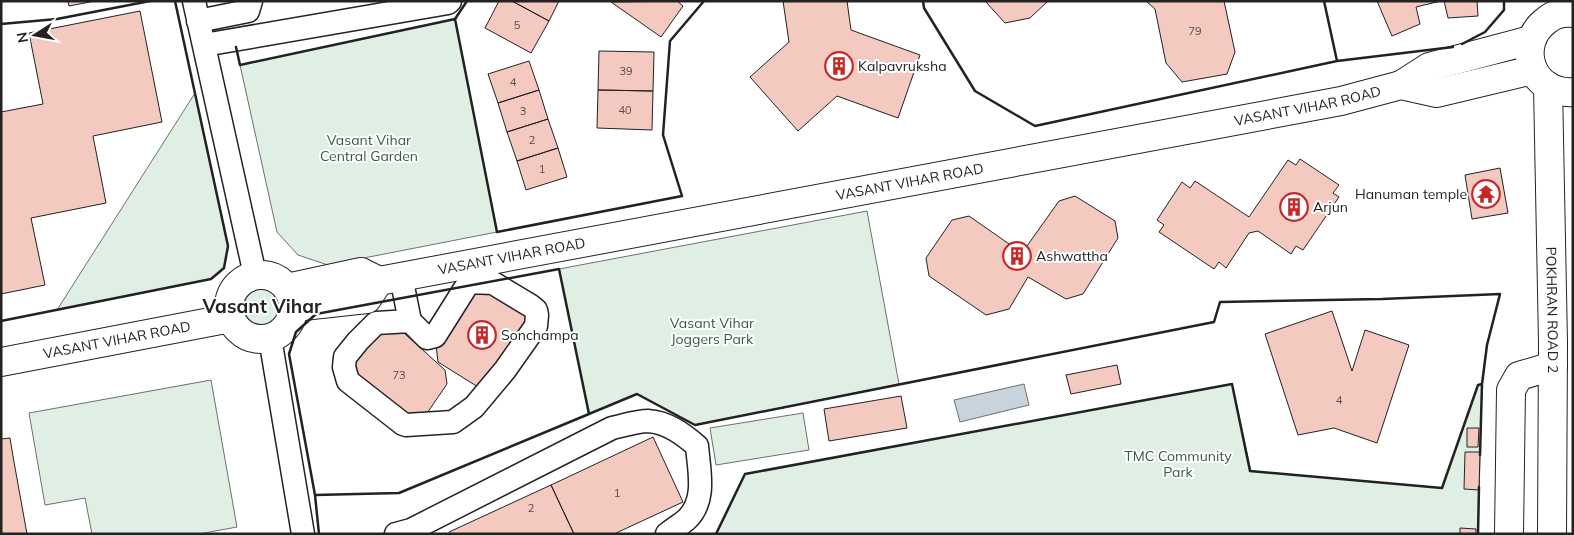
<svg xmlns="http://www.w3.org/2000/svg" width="1574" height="535" viewBox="0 0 1574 535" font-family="Mulish,sans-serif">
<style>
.green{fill:#e0efe3;stroke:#6f6f6f}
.water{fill:#c7d3dd;stroke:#6f6f6f}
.building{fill:#f3c9c0;stroke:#222}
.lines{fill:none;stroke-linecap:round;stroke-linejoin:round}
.minor-casing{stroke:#222;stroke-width:25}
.tertiary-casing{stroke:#222;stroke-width:30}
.secondary-casing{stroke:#222;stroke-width:30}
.minor{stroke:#fff;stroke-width:22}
.tertiary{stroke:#fff;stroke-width:28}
.secondary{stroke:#fff;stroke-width:28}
.wall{stroke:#222;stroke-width:2.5}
.labels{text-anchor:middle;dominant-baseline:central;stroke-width:4;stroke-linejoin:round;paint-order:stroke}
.number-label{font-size:11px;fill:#564c4a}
.poi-label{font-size:14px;fill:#222;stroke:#fff;text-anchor:start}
.street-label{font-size:14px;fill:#222;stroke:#fff}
.park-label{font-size:14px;fill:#2f5e38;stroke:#fff}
.district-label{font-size:19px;font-weight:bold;fill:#222;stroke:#fff}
</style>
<rect width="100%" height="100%" fill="#fff"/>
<!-- green -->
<path class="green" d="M 455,19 L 497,232 L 328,265 L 298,255 L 277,232 L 240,65 Z
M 195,93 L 228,246 L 224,268 L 211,279 L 57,310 Z
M 867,211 L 899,384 L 695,425 L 637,394 L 589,414 L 559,269 Z
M244 307a18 18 0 1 1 36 0a18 18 0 1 1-36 0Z
M 211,380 L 237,527 L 199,534 L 92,534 L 85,498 L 45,505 L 29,413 Z
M 1232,384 L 1251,471 L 1442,488 L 1478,385 L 1482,384 L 1478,534 L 716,534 L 745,474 Z
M 803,413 L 809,450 L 716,465 L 710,428 Z"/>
<!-- water -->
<path class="water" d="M 1024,384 L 1029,405 L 960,422 L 954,400 Z"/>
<!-- building -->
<path class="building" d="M 68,1 L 95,1 L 69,6 Z
M 499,1 L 512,1 L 549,21 L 531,53 L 485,28 Z
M 512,1 L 559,1 L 549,21 Z
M 677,1 L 683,6 L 661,37 L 611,2 Z
M 783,1 L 847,1 L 851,30 L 920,55 L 898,118 L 837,96 L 798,131 L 750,77 L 789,42 Z
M 985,1 L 1048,1 L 1030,18 L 1005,23 Z
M 1146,1 L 1224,1 L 1235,52 L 1227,74 L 1182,82 L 1166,63 L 1155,9 Z
M 1377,1 L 1441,1 L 1416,7 L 1420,24 L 1392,36 Z
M 1444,1 L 1477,1 L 1478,16 L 1448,18 Z
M 140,11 L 162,122 L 93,136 L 106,203 L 31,218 L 45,285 L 1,294 L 1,112 L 43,104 L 29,33 Z
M 599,51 L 654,52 L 653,91 L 598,90 Z
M 529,61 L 539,90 L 498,103 L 488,74 Z
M 539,90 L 548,119 L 507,132 L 498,103 Z
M 598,90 L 653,91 L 652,130 L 597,128 Z
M 548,119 L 558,148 L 517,161 L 507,132 Z
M 558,148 L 567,177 L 526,190 L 517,161 Z
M 1300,159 L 1339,185 L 1333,193 L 1339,197 L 1303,250 L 1296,246 L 1291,254 L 1258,231 L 1249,233 L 1226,268 L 1219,262 L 1214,269 L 1159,232 L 1164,225 L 1157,220 L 1182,182 L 1190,188 L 1195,181 L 1249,217 L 1288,160 L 1296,165 Z
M 1500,168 L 1508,213 L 1472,219 L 1465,175 Z
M 1075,196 L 1115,221 L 1118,238 L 1083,294 L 1066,299 L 1028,277 L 1009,309 L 986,315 L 929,276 L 926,258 L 952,220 L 969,216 L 1022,253 L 1059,201 Z
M 486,283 L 526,308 L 529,325 L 478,387 L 438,362 L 436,345 L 470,288 Z
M 1332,311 L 1352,371 L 1365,330 L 1409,345 L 1377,443 L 1334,428 L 1298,435 L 1265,334 Z
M 395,325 L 445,370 L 447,384 L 423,419 L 406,421 L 353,380 L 350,363 L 378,326 Z
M 1117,365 L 1121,384 L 1071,394 L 1066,375 Z
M 901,396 L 907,428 L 829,441 L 824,409 Z
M 1467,428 L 1479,428 L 1478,447 L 1467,447 Z
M 653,437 L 683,502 L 614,534 L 574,534 L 551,485 Z
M 10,438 L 14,462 L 27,534 L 1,534 L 1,439 Z
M 1465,452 L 1480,452 L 1479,490 L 1464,489 Z
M 551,485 L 574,534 L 449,534 L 449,532 Z
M 1460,528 L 1476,529 L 1476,534 L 1460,534 Z"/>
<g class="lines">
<defs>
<path id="minor" d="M 194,1 L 255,275
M 198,21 L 248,11 L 251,1
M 204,45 L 448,3 L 450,1
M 401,277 L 410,321
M 469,282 L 493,283 L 531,306 L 536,310 L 537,315 L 536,326 L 505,370 L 474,407 L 453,422 L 406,425 L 403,424 L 348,381 L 344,367 L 345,357 L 358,341 L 376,323 L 410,321 L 427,338 L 435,336 Z
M 270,338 L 303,534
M 396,534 L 411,530 L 612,428 C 623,426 636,421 648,421 C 667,422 683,434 697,446 C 699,471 707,501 686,520 C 680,525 673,529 667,534"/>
<g id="tertiary">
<path d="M 1401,85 L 1429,67 L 1531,40"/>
<circle cx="261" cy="307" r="32"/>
<path d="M 287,288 L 361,272 L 379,281"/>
<path id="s1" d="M 294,307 L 367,299 L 379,281 L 1341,101 L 1401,85 L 1437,93 L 1533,70"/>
<path id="s2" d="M 1,362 L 231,318"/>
<path d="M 1509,534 L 1511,390 L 1519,376 L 1553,366"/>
</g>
<g id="secondary">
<path d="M 1573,13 C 1564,12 1554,14 1547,20 C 1514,44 1531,95 1573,92"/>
<path id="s3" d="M 1548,86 L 1553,343 L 1552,534"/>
</g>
</defs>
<!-- minor casing -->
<use href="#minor" class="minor-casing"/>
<!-- tertiary casing -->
<use href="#tertiary" class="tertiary-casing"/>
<!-- secondary casing -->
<use href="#secondary" class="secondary-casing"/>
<!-- minor -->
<use href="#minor" class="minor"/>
<!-- tertiary -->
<use href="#tertiary" class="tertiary"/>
<!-- secondary -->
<use href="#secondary" class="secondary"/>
<!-- wall -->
<path class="wall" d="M 467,1 L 455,19 L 497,232 L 682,196 L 663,135 L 670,41 L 704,1
M 923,1 L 924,8 L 975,91 L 1035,126 L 1337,61 L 1324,1
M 1,24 L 57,19 L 150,1
M 1462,44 L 1485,32 L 1504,10 L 1504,1
M 236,47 L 240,65 L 455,19 L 456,18
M 1337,60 L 1337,61 L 1453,47
M 559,269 L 589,414 L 399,493 L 315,495 L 289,354 L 296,332 L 316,314 Z
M 1,321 L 211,279 L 224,268 L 228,246 L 175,1
M 1480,455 L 1482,384 L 1481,384
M 319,534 L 315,495 L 399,493 L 637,394 L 695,425 L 1214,322 L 1220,302 L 1382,299 L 1500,294 L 1487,345 L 1482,384 L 1478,385 L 1442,488 L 1250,471 L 1232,384 L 745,474 L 716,534
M 1478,534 L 1479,487"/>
</g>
<!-- icons -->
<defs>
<symbol id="building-ring" viewBox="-11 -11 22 22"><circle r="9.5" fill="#fff" stroke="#c62828" stroke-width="1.5"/><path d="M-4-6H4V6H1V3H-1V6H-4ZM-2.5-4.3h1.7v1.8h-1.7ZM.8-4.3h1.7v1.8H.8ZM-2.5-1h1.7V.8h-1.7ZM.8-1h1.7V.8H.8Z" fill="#c62828"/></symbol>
<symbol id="temple-ring" viewBox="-11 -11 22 22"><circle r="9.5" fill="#fff" stroke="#c62828" stroke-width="1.5"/><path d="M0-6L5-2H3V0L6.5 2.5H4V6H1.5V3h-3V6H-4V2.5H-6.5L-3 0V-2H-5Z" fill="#c62828"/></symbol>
</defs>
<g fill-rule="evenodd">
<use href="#building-ring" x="823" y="50" width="32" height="32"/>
<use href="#temple-ring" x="1470" y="178" width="32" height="32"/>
<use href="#building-ring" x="1278" y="191" width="32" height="32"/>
<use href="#building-ring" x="1001" y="240" width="32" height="32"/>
<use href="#building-ring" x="466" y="319" width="32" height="32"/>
</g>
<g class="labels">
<!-- number labels -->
<g class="number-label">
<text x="517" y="25">5</text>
<text x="1195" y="31">79</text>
<text x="626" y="71">39</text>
<text x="513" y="82">4</text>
<text x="625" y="110">40</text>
<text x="523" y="111">3</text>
<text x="532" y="140">2</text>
<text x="542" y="169">1</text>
<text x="399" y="375">73</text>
<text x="1339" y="400">4</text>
<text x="617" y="493">1</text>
<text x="531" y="508">2</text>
</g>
<!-- poi labels -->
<g class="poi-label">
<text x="858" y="66">Kalpavruksha</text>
<text x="1467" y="194" text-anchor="end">Hanuman temple</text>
<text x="1313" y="207">Arjun</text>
<text x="1036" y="256">Ashwattha</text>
<text x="501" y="335">Sonchampa</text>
</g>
<!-- street labels -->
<g class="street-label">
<text stroke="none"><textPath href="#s1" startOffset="1040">VASANT VIHAR ROAD</textPath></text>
<text stroke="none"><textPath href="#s1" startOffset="635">VASANT VIHAR ROAD</textPath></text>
<text stroke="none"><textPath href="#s1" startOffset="230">VASANT VIHAR ROAD</textPath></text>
<text stroke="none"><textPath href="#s3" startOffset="224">POKHRAN ROAD 2</textPath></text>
<text stroke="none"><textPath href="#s2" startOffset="118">VASANT VIHAR ROAD</textPath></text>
</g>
<!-- park labels -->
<g class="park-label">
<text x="369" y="140">Vasant Vihar<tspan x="369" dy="16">Central Garden</tspan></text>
<text x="712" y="323">Vasant Vihar<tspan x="712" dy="16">Joggers Park</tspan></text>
<text x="1178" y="456">TMC Community<tspan x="1178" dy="16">Park</tspan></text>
</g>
<!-- district labels -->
<g class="district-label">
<text x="262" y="306">Vasant Vihar</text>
</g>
</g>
<!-- border -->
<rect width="1574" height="535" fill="none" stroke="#222222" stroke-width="5"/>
<!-- north arrow -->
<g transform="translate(35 35) rotate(259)" stroke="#ffffff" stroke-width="4" paint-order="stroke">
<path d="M0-4L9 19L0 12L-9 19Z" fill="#222222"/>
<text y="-8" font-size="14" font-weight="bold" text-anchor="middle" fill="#222222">N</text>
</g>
</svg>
